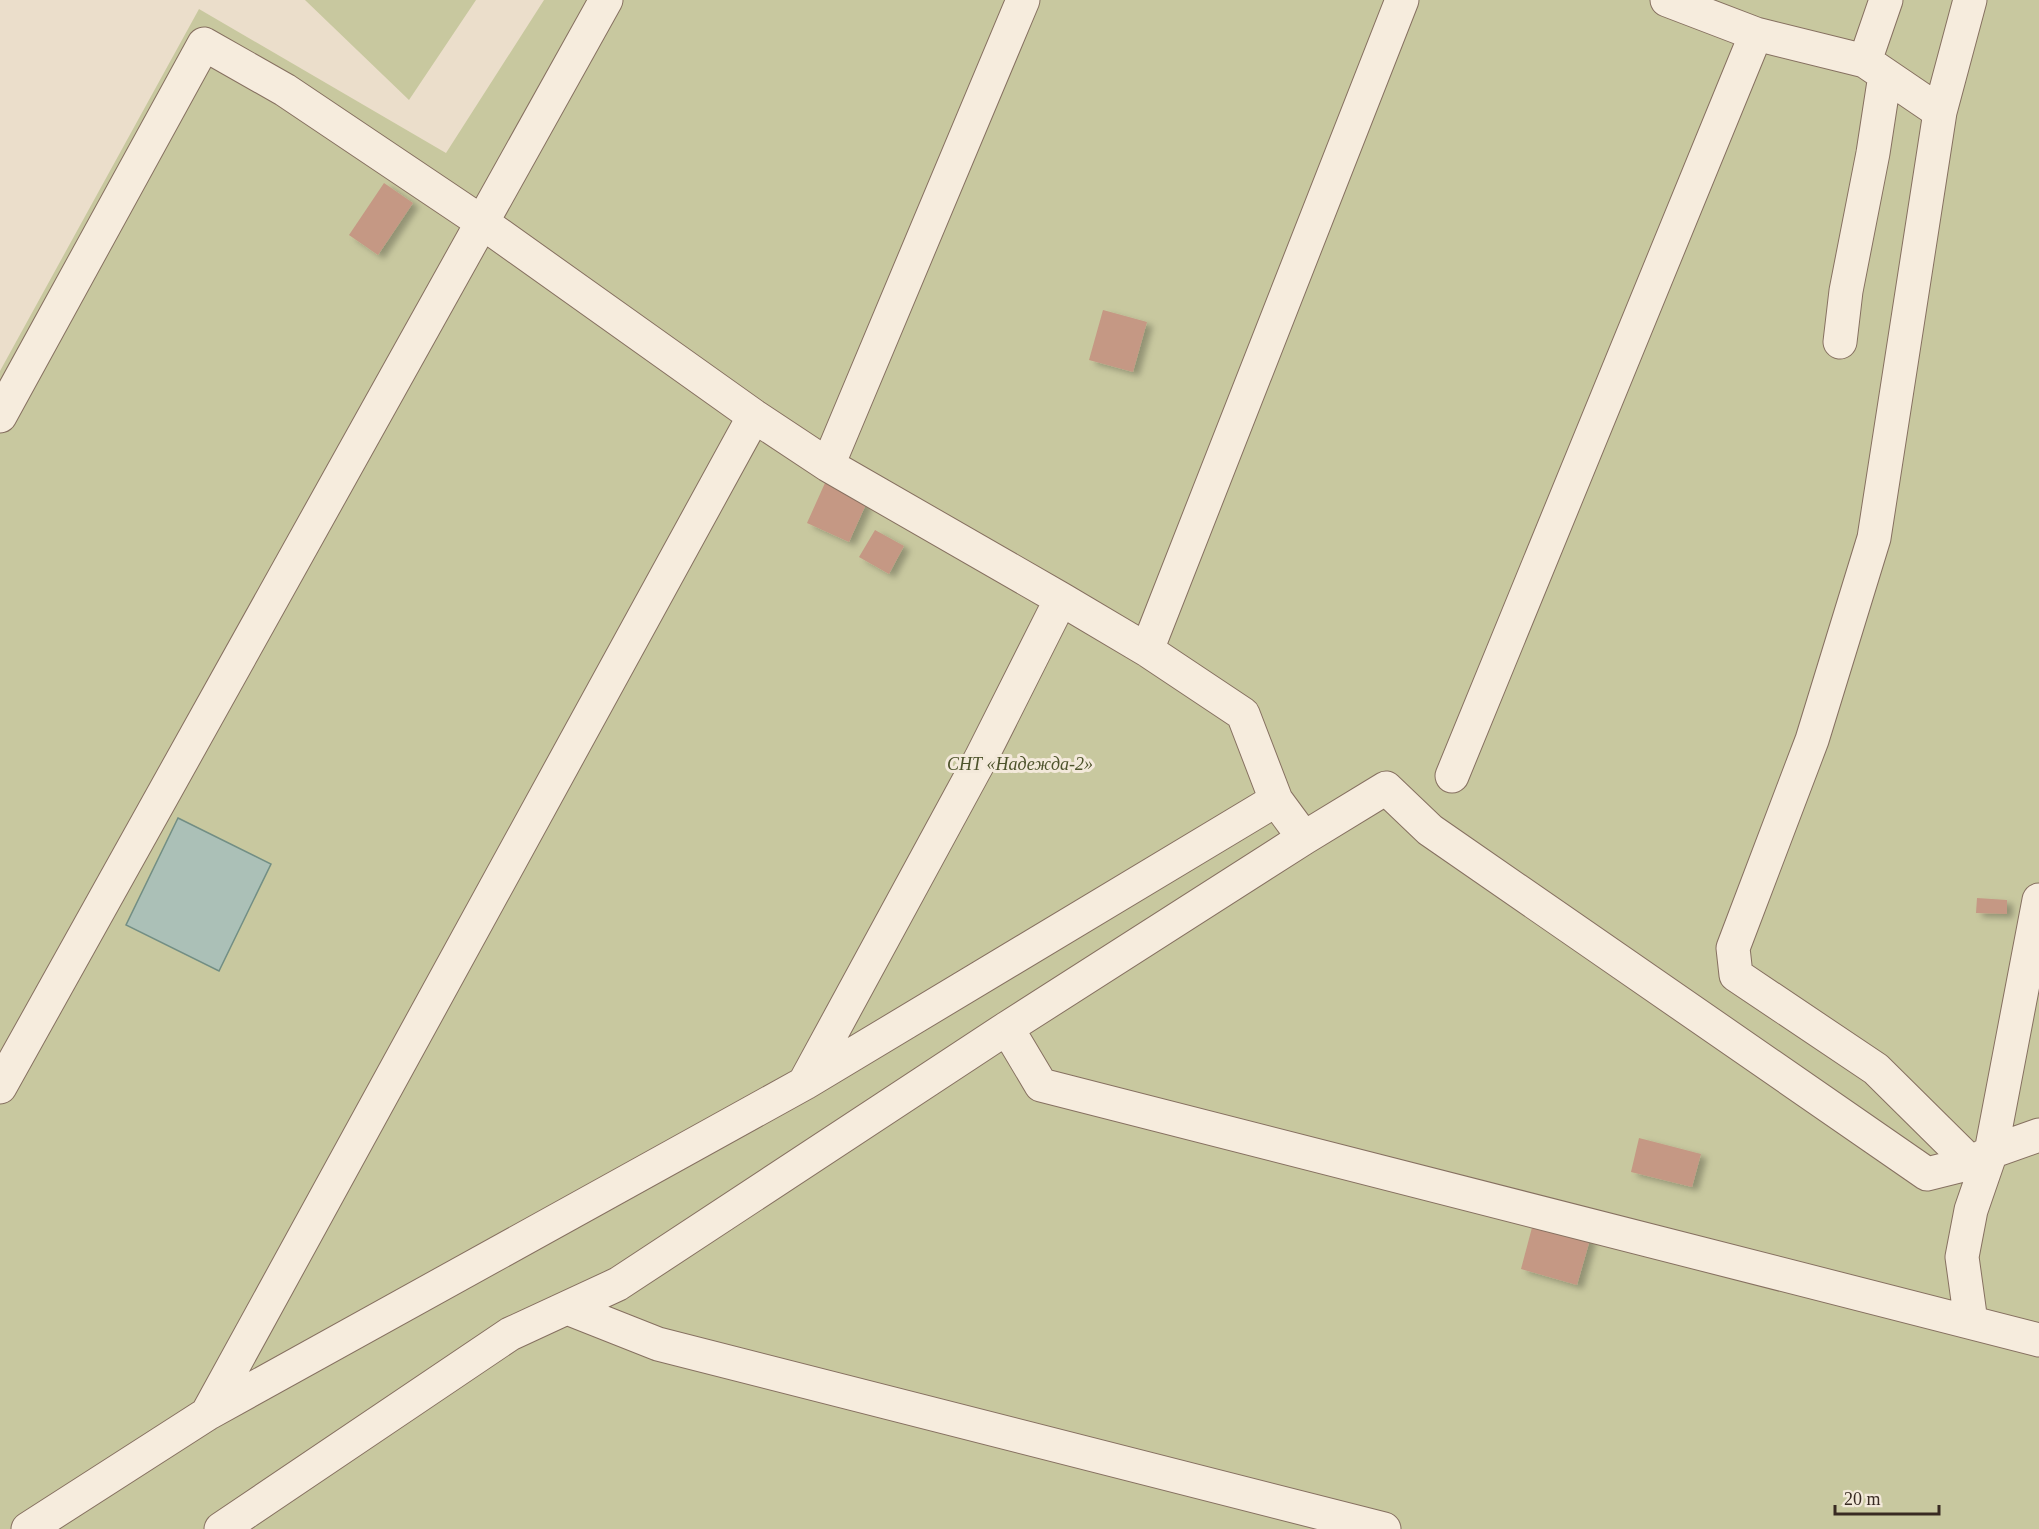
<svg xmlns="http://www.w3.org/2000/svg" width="2039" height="1529" viewBox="0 0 2039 1529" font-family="'Times New Roman',serif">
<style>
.green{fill:#c8c89f}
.water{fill:#abc0b7;stroke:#728e84;stroke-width:1.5}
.building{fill:#c59884;filter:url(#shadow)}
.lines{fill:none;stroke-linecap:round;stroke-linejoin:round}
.minor-casing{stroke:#867060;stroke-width:35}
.minor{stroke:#f6ecdd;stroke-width:33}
.labels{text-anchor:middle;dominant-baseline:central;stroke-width:6;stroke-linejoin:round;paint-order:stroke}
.park-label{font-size:18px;font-style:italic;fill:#4d532b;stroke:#f3e9da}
</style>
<defs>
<filter id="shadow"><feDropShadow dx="6" dy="4" stdDeviation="3" flood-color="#0004"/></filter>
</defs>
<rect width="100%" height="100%" fill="#ebdecb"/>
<!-- green -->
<path class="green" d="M 305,0 L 476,0 L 409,100 Z
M 544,0 L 2039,0 L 2039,1529 L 0,1529 L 0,371 L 199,9 L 446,153 Z"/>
<!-- water -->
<path class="water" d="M 178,818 L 271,864 L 219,971 L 126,925 Z"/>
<!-- building -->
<path class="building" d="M 384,183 L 413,203 L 378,255 L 349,235 Z
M 1103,310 L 1147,322 L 1133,372 L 1089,360 Z
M 825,483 L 867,502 L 849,542 L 807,523 Z
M 875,530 L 904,546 L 889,574 L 859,557 Z
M 1977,898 L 2007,900 L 2007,914 L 1976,913 Z
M 1639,1138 L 1701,1154 L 1692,1187 L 1631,1172 Z
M 1534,1220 L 1591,1236 L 1577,1285 L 1521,1269 Z"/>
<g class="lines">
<defs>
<path id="minor" d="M 1667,0 L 1756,34 L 1865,61
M 1886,0 L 1865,61 L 1940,112 L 1874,538 L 1812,740 L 1733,948 L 1736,975 L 1876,1069 L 1971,1163
M 1940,112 L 1970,0
M 1840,342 L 1846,291 L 1873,153 L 1885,75
M 0,416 L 204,44 L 285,90 L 483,223 L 754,416 L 828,465 L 1061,599 L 1147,650 L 1243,714 L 1276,800 L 1304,838
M 828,465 L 1023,0
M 1147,650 L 1402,0
M 1452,776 L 1756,34
M 1007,1028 L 1041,1085 L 2039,1340
M 805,1082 L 981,758 L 1061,599
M 0,1087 L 606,0
M 567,1308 L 658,1344 L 1384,1529
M 1971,1322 L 1962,1257 L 1971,1210 L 1991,1152 L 2039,900
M 207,1414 L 754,416
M 28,1529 L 207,1414 L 805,1083 L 1276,800
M 221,1529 L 510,1334 L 618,1284 L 1007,1028 L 1304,838 L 1386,788 L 1430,830 L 1927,1174 L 1971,1163 L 1991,1152 L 2039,1135"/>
</defs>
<!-- minor casing -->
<use href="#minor" class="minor-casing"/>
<!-- minor -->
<use href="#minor" class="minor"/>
</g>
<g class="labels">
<!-- park labels -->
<g class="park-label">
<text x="1020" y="764">СНТ «Надежда-2»</text>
</g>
</g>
<!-- scale -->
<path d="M1835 1505v9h104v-9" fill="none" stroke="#382a22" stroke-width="3"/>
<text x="1844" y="1505" font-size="18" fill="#382a22" stroke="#f3e9da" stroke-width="4.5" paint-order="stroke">20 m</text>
</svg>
